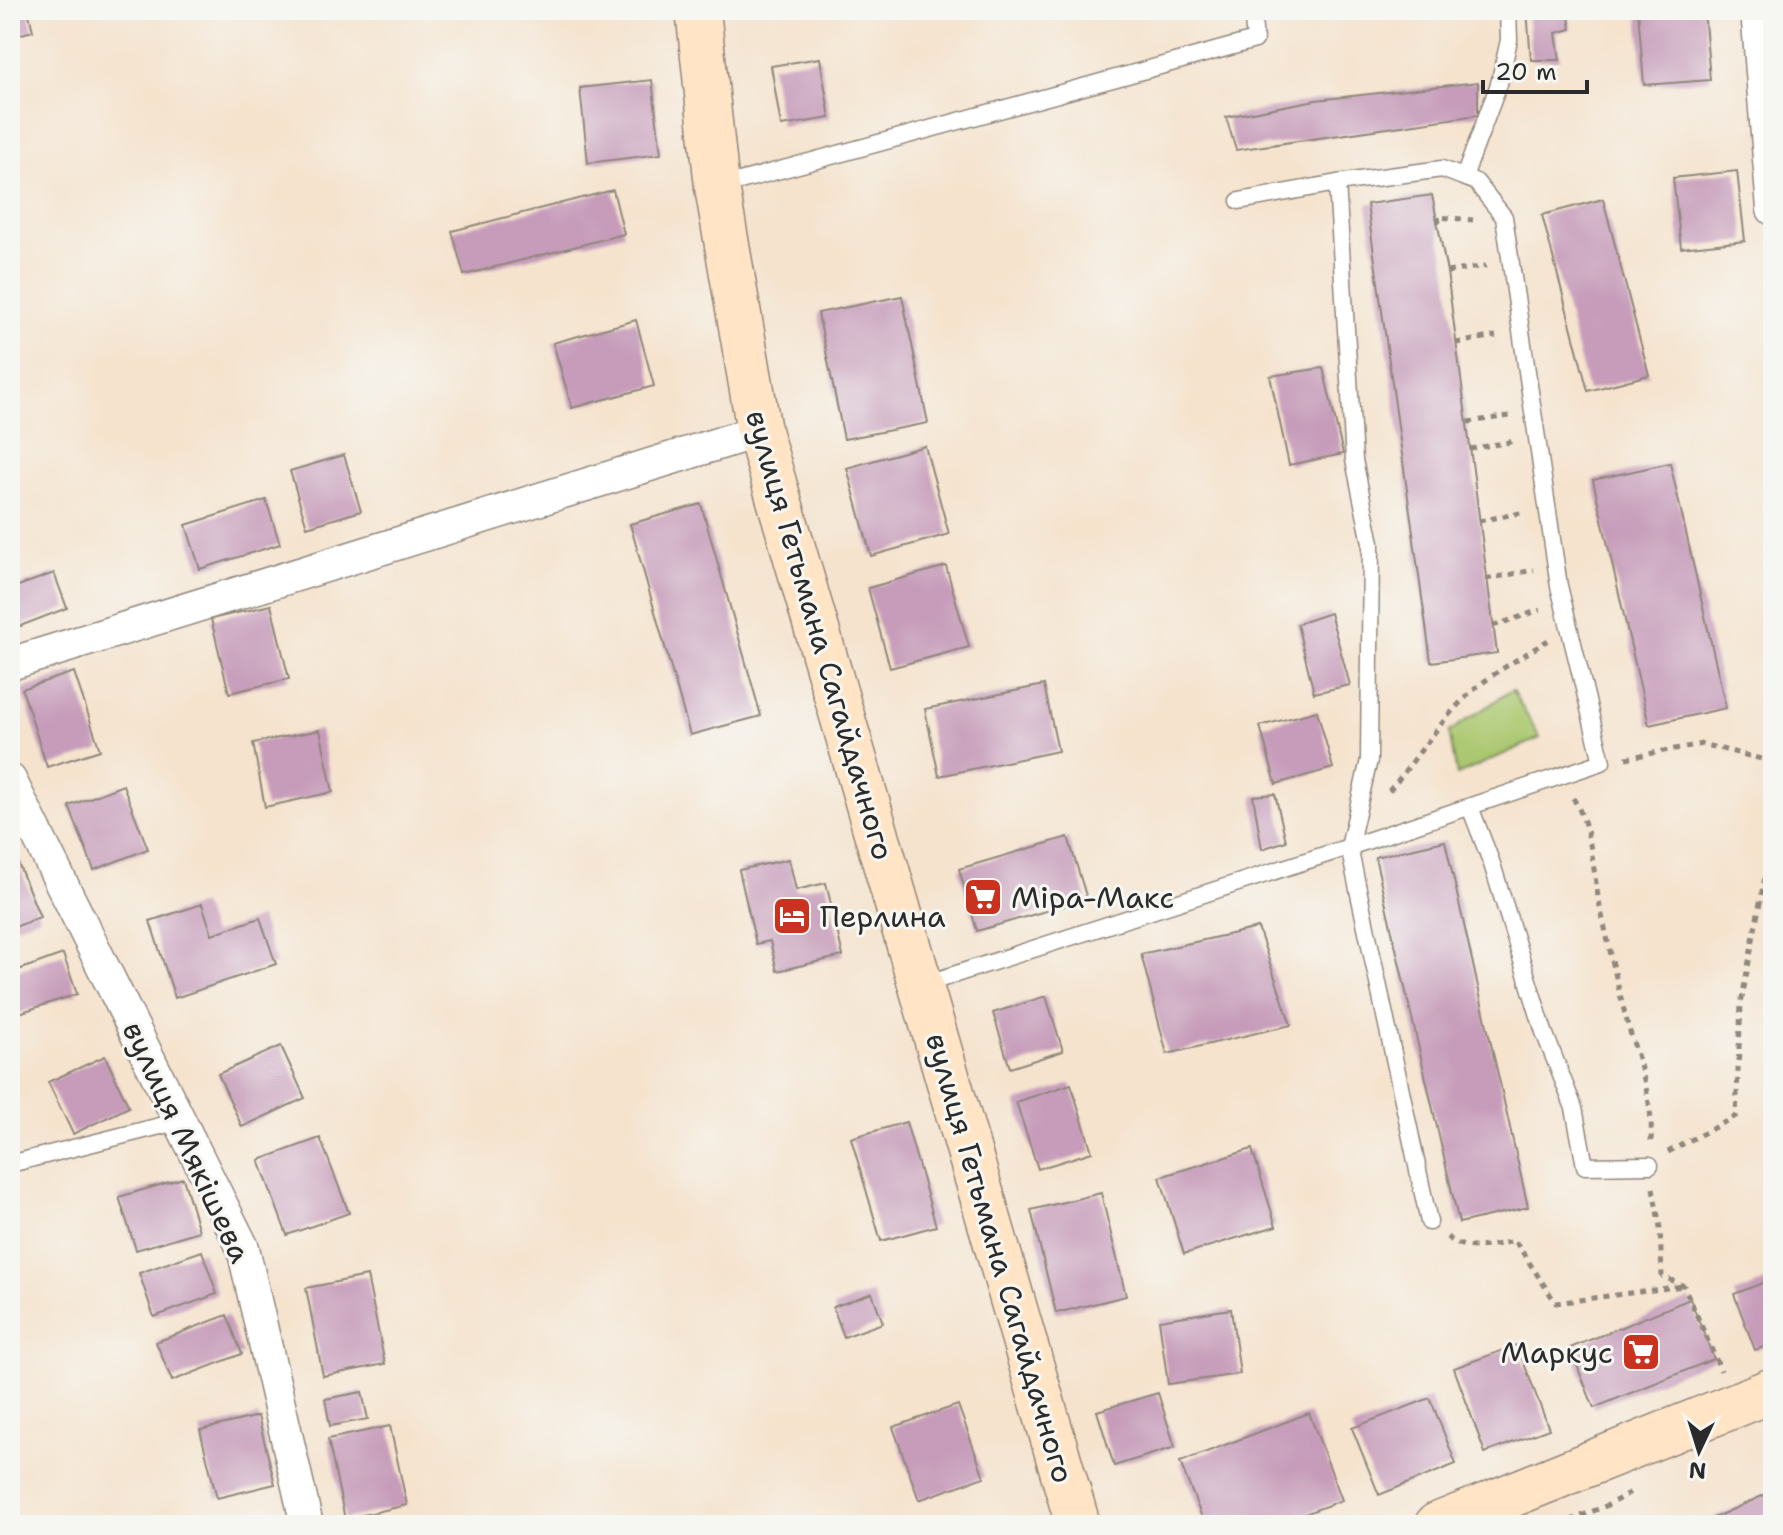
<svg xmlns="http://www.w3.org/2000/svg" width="1783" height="1535" viewBox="0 0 1783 1535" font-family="'Shantell Sans',sans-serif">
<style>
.green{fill:#abc870;stroke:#6b7a4e;stroke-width:2}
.building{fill:#c69cba}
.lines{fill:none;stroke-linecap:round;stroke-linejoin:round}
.lane-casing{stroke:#90877c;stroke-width:19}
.street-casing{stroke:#90877c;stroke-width:35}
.secondary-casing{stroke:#90877c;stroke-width:47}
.path{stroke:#90877c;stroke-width:5;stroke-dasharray:6 6;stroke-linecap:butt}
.lane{stroke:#fff;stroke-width:16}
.street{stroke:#fff;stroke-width:32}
.secondary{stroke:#ffe4c6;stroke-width:44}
.labels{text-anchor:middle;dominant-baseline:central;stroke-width:6;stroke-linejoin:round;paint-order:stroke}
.street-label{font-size:30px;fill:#2b2b2b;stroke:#f6f6f2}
.poi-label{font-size:30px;fill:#2b2b2b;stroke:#f6f6f2;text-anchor:start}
</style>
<rect width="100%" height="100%" fill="#f6f6f2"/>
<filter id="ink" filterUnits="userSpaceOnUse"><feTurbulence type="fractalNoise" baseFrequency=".0125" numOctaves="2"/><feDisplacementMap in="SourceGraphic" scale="16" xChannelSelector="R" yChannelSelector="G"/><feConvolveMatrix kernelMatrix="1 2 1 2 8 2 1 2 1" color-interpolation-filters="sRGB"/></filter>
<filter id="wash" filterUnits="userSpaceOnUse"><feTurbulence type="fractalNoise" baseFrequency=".006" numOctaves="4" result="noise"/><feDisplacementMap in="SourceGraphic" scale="32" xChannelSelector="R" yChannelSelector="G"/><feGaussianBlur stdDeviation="1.8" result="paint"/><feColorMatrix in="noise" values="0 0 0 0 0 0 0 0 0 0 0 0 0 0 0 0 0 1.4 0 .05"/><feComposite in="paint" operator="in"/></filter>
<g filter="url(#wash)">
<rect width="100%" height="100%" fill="#f5e3ce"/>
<!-- green -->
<path class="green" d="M 1512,690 L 1540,738 L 1457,775 L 1449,732 Z"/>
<g id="blocks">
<!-- building -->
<path class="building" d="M 10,10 L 28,10 L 33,31 L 10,37 Z
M 1527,10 L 1568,10 L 1571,29 L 1556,33 L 1560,60 L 1531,60 Z
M 1638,10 L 1704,10 L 1710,80 L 1644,85 Z
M 820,58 L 830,118 L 781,126 L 771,66 Z
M 652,80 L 661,154 L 588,163 L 580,88 Z
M 1478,82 L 1478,115 L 1236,150 L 1226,117 L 1316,100 Z
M 1737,171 L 1745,241 L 1681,248 L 1673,178 Z
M 613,190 L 624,234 L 464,275 L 452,231 Z
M 1432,195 L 1447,272 L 1497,653 L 1431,662 L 1367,204 Z
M 1603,199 L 1649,375 L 1588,391 L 1542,215 Z
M 902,296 L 928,423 L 844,439 L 818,313 Z
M 636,320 L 654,386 L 572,408 L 553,343 Z
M 1323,368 L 1343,454 L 1289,465 L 1270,376 Z
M 925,446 L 949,534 L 871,556 L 847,468 Z
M 344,455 L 361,511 L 307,527 L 290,471 Z
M 1670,463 L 1726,708 L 1649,725 L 1593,480 Z
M 266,500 L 280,544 L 200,569 L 186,525 Z
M 701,504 L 761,716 L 690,735 L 630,524 Z
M 946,566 L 969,647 L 890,668 L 868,588 Z
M 54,573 L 67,608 L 10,630 L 10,589 Z
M 271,605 L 289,679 L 229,693 L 211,619 Z
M 1330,613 L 1350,685 L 1314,693 L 1297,624 Z
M 74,672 L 100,750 L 47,767 L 22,689 Z
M 1044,685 L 1058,751 L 939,776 L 925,709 Z
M 1317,711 L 1333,768 L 1276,784 L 1260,726 Z
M 320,730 L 333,792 L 265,807 L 253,743 Z
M 123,785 L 148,849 L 94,870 L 69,806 Z
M 1275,794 L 1286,841 L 1262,849 L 1253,796 Z
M 1068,837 L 1087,899 L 977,931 L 959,869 Z
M 1445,841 L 1528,1207 L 1459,1223 L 1375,857 Z
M 15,856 L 40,917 L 10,929 L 10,858 Z
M 789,859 L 796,890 L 826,883 L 843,956 L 777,971 L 770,941 L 756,944 L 739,870 Z
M 202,904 L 212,934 L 260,918 L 276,964 L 175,998 L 150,921 Z
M 1258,928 L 1291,1025 L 1167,1054 L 1141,954 Z
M 63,954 L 77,994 L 10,1016 L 10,973 Z
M 1046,996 L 1063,1051 L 1010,1068 L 993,1013 Z
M 281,1046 L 305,1098 L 242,1127 L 218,1074 Z
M 105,1056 L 129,1107 L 73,1134 L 48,1082 Z
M 1071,1084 L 1092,1152 L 1038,1169 L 1016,1102 Z
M 906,1122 L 936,1226 L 881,1241 L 851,1138 Z
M 320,1138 L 349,1213 L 287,1235 L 259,1160 Z
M 1252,1149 L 1276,1226 L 1184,1254 L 1160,1177 Z
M 183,1178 L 199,1231 L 136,1250 L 119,1197 Z
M 1101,1193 L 1126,1296 L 1056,1313 L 1031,1210 Z
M 202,1251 L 217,1294 L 154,1317 L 139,1273 Z
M 367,1276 L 385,1364 L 323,1376 L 306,1288 Z
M 1773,1279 L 1773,1344 L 1755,1350 L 1734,1294 Z
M 872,1293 L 883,1323 L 844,1337 L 833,1307 Z
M 1690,1299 L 1714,1359 L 1594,1408 L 1570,1348 Z
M 1231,1309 L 1240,1374 L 1168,1384 L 1159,1320 Z
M 227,1315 L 242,1354 L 172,1381 L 156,1342 Z
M 1517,1345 L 1549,1429 L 1485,1453 L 1454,1368 Z
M 362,1392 L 368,1419 L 330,1426 L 325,1399 Z
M 1158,1393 L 1175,1447 L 1114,1466 L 1097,1411 Z
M 1430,1398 L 1456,1464 L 1379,1495 L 1352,1428 Z
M 958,1405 L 984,1477 L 919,1500 L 893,1427 Z
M 1309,1413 L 1342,1500 L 1276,1525 L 1205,1525 L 1180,1462 Z
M 258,1416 L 275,1484 L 217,1498 L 200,1430 Z
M 390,1426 L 407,1505 L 345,1519 L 328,1439 Z
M 1773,1491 L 1773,1525 L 1698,1525 Z"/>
</g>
</g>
<g filter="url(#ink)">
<use href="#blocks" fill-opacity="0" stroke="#90877c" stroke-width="2"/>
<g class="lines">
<defs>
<path id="lane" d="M 1464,177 L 1499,84 L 1509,40 L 1508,10
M 718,187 L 1255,40 L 1252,10
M 1239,201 L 1337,183 L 1442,169 L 1476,182 L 1504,217 L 1559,586 L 1602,762 L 1349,847 L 1429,1222
M 1470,807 L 1492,864 L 1544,1032 L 1574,1108 L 1585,1166 L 1650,1165
M 922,985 L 1349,847 L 1369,760 L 1371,543 L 1354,460 L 1337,183
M 10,1164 L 180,1121"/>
<path id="street" d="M 1757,10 L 1773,209
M 10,664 L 759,431
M 10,780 L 243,1248 L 307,1525"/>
<path id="secondary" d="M 698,10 L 717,187 L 759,431 L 1078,1525
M 1437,1525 L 1773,1390"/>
</defs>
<!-- lane casing -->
<use href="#lane" class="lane-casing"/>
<!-- street casing -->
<use href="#street" class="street-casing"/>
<!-- secondary casing -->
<use href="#secondary" class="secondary-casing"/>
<!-- path -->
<path class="path" d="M 1439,223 L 1438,217 L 1473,220
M 1447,272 L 1486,266
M 1456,343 L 1496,336
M 1468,422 L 1510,416
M 1470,449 L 1515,441
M 1479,521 L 1525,512
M 1486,579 L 1534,570
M 1493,626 L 1540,610
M 1626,758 L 1702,744 L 1773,762
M 1389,791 C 1415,761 1436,726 1465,698 C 1488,675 1521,658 1548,640
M 1573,798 C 1594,831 1592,873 1601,911 C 1609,945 1616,980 1625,1014 C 1636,1056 1654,1097 1651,1141
M 1668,1152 L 1736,1116 L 1741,1004 L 1773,833
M 1653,1188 L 1660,1228 L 1662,1276 L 1684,1286 L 1721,1371
M 1447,1237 C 1467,1254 1491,1245 1515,1241 L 1556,1303 L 1683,1286
M 1559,1525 L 1608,1505 L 1631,1492"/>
<!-- lane -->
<use href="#lane" class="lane"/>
<!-- street -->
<use href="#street" class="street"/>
<!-- secondary -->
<use href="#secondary" class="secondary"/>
</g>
</g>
<!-- icons -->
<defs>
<symbol id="supermarket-square" viewBox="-11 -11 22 22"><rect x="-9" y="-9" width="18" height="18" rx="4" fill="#c8321e" stroke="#f6f6f2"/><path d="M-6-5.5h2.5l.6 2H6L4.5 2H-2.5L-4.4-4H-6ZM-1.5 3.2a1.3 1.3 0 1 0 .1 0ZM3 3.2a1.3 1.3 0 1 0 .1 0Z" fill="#fff"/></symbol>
<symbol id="hotel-square" viewBox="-11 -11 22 22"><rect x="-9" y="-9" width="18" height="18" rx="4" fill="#c8321e" stroke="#f6f6f2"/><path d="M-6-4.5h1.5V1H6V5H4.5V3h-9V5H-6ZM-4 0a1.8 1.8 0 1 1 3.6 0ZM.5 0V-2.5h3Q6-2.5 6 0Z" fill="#fff"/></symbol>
</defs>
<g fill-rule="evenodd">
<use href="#supermarket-square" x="961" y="875" width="44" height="44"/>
<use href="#hotel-square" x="770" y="894" width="44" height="44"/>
<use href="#supermarket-square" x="1619" y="1330" width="44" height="44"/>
</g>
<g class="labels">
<!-- street labels -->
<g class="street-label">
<text transform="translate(820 635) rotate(74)">вулиця Гетьмана Сагайдачного</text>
<text transform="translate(187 1142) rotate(65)">вулиця Мякішева</text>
<text transform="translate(1000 1258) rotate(74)">вулиця Гетьмана Сагайдачного</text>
</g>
<!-- poi labels -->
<g class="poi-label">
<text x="1011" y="897">Міра-Макс</text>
<text x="820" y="916">Перлина</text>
<text x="1613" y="1352" text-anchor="end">Маркус</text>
</g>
</g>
<!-- margin -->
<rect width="1783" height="1535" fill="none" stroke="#f6f6f2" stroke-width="40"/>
<!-- north arrow -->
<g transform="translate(1699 1451) rotate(184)" stroke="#f6f6f2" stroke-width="6" paint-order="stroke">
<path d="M0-6L14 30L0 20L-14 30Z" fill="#2b2b2b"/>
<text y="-12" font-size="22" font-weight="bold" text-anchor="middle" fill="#2b2b2b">N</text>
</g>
<!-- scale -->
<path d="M1483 80v12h104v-12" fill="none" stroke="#2b2b2b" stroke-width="4"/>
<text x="1495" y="80" font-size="24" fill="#2b2b2b" stroke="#f6f6f2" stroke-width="6" paint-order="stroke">20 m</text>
</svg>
